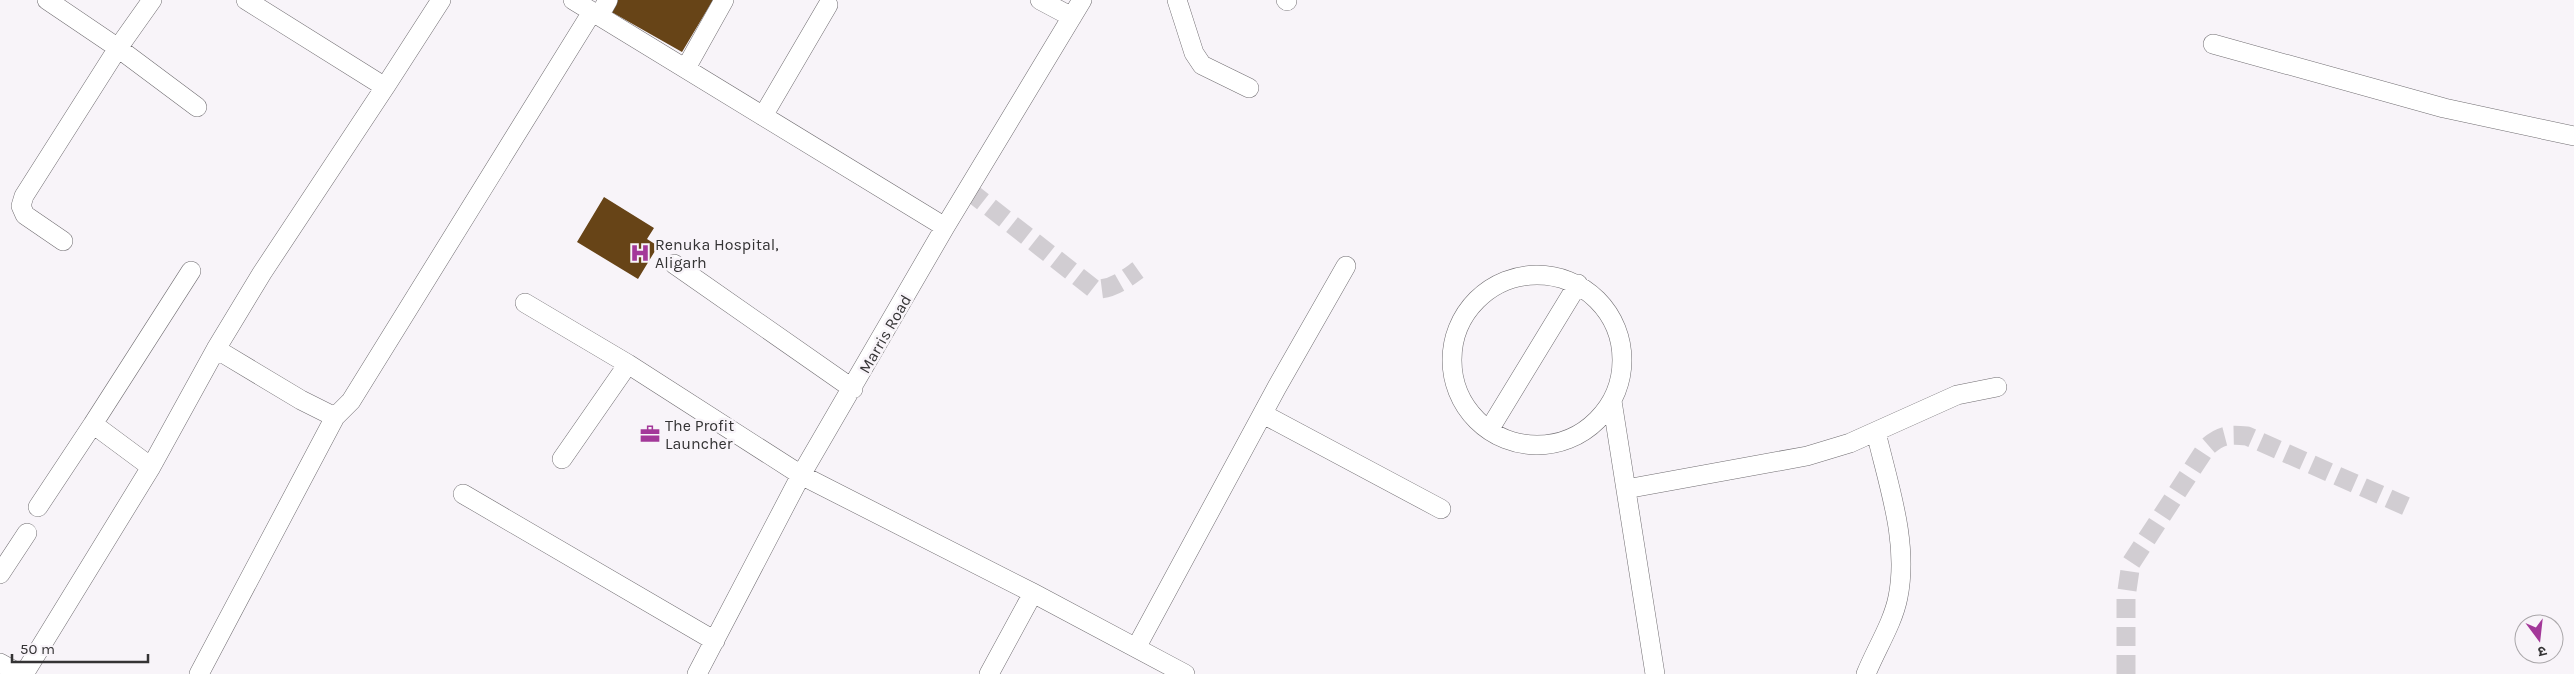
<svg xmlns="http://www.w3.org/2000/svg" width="2574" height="674" viewBox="0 0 2574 674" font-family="Karla,'Noto Sans Devanagari',sans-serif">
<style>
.building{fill:#674417}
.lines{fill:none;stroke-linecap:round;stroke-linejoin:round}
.minor-tunnel{stroke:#d1cdd2;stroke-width:19;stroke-dasharray:19 9;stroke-linecap:butt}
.minor-casing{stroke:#706d71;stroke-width:20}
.minor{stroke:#fff;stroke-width:19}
.labels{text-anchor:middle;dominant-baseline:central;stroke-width:5;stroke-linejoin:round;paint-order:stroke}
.poi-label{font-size:16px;fill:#343334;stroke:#f8f4f9;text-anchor:start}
.street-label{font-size:16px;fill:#343334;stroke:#f8f4f9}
</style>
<rect width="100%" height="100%" fill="#f8f4f9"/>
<!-- building -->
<path class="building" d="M 614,0 L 713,0 L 682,52 L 608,10 Z
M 604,197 L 654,228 L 647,239 L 658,246 L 638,279 L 577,242 Z"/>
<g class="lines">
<!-- minor-tunnel -->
<path class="minor-tunnel" d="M 968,190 L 1094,289 C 1112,290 1124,280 1138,270
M 2126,674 L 2126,597 L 2131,563 L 2206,448 C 2220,435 2228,434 2247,436 L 2408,507"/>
<defs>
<path id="minor" d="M 47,0 L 118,48 L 197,107
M 246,0 L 385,87 L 441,0
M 573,0 L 945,227
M 1040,0 L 1072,17
M 1177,0 L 1194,53 L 1202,65 L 1249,88
M 1286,0 L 1287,1
M 599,16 L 608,0
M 2213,44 L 2444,108 L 2574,136
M 686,68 L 724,0
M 763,116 L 828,5
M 63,241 L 25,215 L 21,206 L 24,196 L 118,48 L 152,0
M 674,264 L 853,389
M1452 360a85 85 0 1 1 170 0a85 85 0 1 1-170 0Z
M 525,303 L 628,364 L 801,475 L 1033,593 L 1185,674
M 216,349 L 301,400 L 335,417
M 1612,401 L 1655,674
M 1263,414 L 1441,509
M 1489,430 L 1578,284
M 562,459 L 628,364
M 151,467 L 216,349 L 262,273 L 385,87
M 1626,489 L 1807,456 L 1850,443 L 1957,395 L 1997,387
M 463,494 L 715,641
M 38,507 L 93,424
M 0,574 L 27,533
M 1136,648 L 1277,387 L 1346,266
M 0,663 L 20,674
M 24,674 L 151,467 L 93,424 L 191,271
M 199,674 L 335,417 L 351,401 L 592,12
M 697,674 L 801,475 L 945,227 L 1082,0
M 989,674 L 1033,593
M 1866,674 C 1876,649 1893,623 1898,597 C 1909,542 1888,484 1876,432"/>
</defs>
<!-- minor casing -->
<use href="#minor" class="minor-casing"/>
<!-- minor -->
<use href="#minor" class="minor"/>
</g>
<!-- icons -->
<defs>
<symbol id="hospital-bare" viewBox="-9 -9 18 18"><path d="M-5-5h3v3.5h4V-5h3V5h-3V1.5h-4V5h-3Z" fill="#a33899" stroke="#f8f4f9" stroke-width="2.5" paint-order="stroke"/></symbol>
<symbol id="office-bare" viewBox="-9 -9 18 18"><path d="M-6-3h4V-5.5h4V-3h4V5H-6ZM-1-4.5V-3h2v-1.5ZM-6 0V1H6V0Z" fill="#a33899" stroke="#f8f4f9" stroke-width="2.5" paint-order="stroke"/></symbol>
</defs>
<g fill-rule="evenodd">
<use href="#hospital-bare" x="626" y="239" width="28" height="28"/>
<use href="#office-bare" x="636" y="420" width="28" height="28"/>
</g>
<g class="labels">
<!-- poi labels -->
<g class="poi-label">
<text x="655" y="244">Renuka Hospital,<tspan x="655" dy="18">Aligarh</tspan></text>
<text x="665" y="425">The Profit<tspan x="665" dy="18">Launcher</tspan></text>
</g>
<!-- street labels -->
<g class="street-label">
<text transform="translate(885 334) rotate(-60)">Marris Road</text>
</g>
</g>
<!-- north arrow -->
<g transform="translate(2539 639) rotate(165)"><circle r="24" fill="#f8f4f9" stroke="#aaa7aa"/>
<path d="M0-4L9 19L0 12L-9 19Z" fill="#a33899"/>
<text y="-8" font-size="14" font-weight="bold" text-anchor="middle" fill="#343334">उ</text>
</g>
<!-- scale -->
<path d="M12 654v8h136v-8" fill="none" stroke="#343334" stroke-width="2.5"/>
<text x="20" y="654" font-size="15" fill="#343334" stroke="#f8f4f9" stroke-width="4" paint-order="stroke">50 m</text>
</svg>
